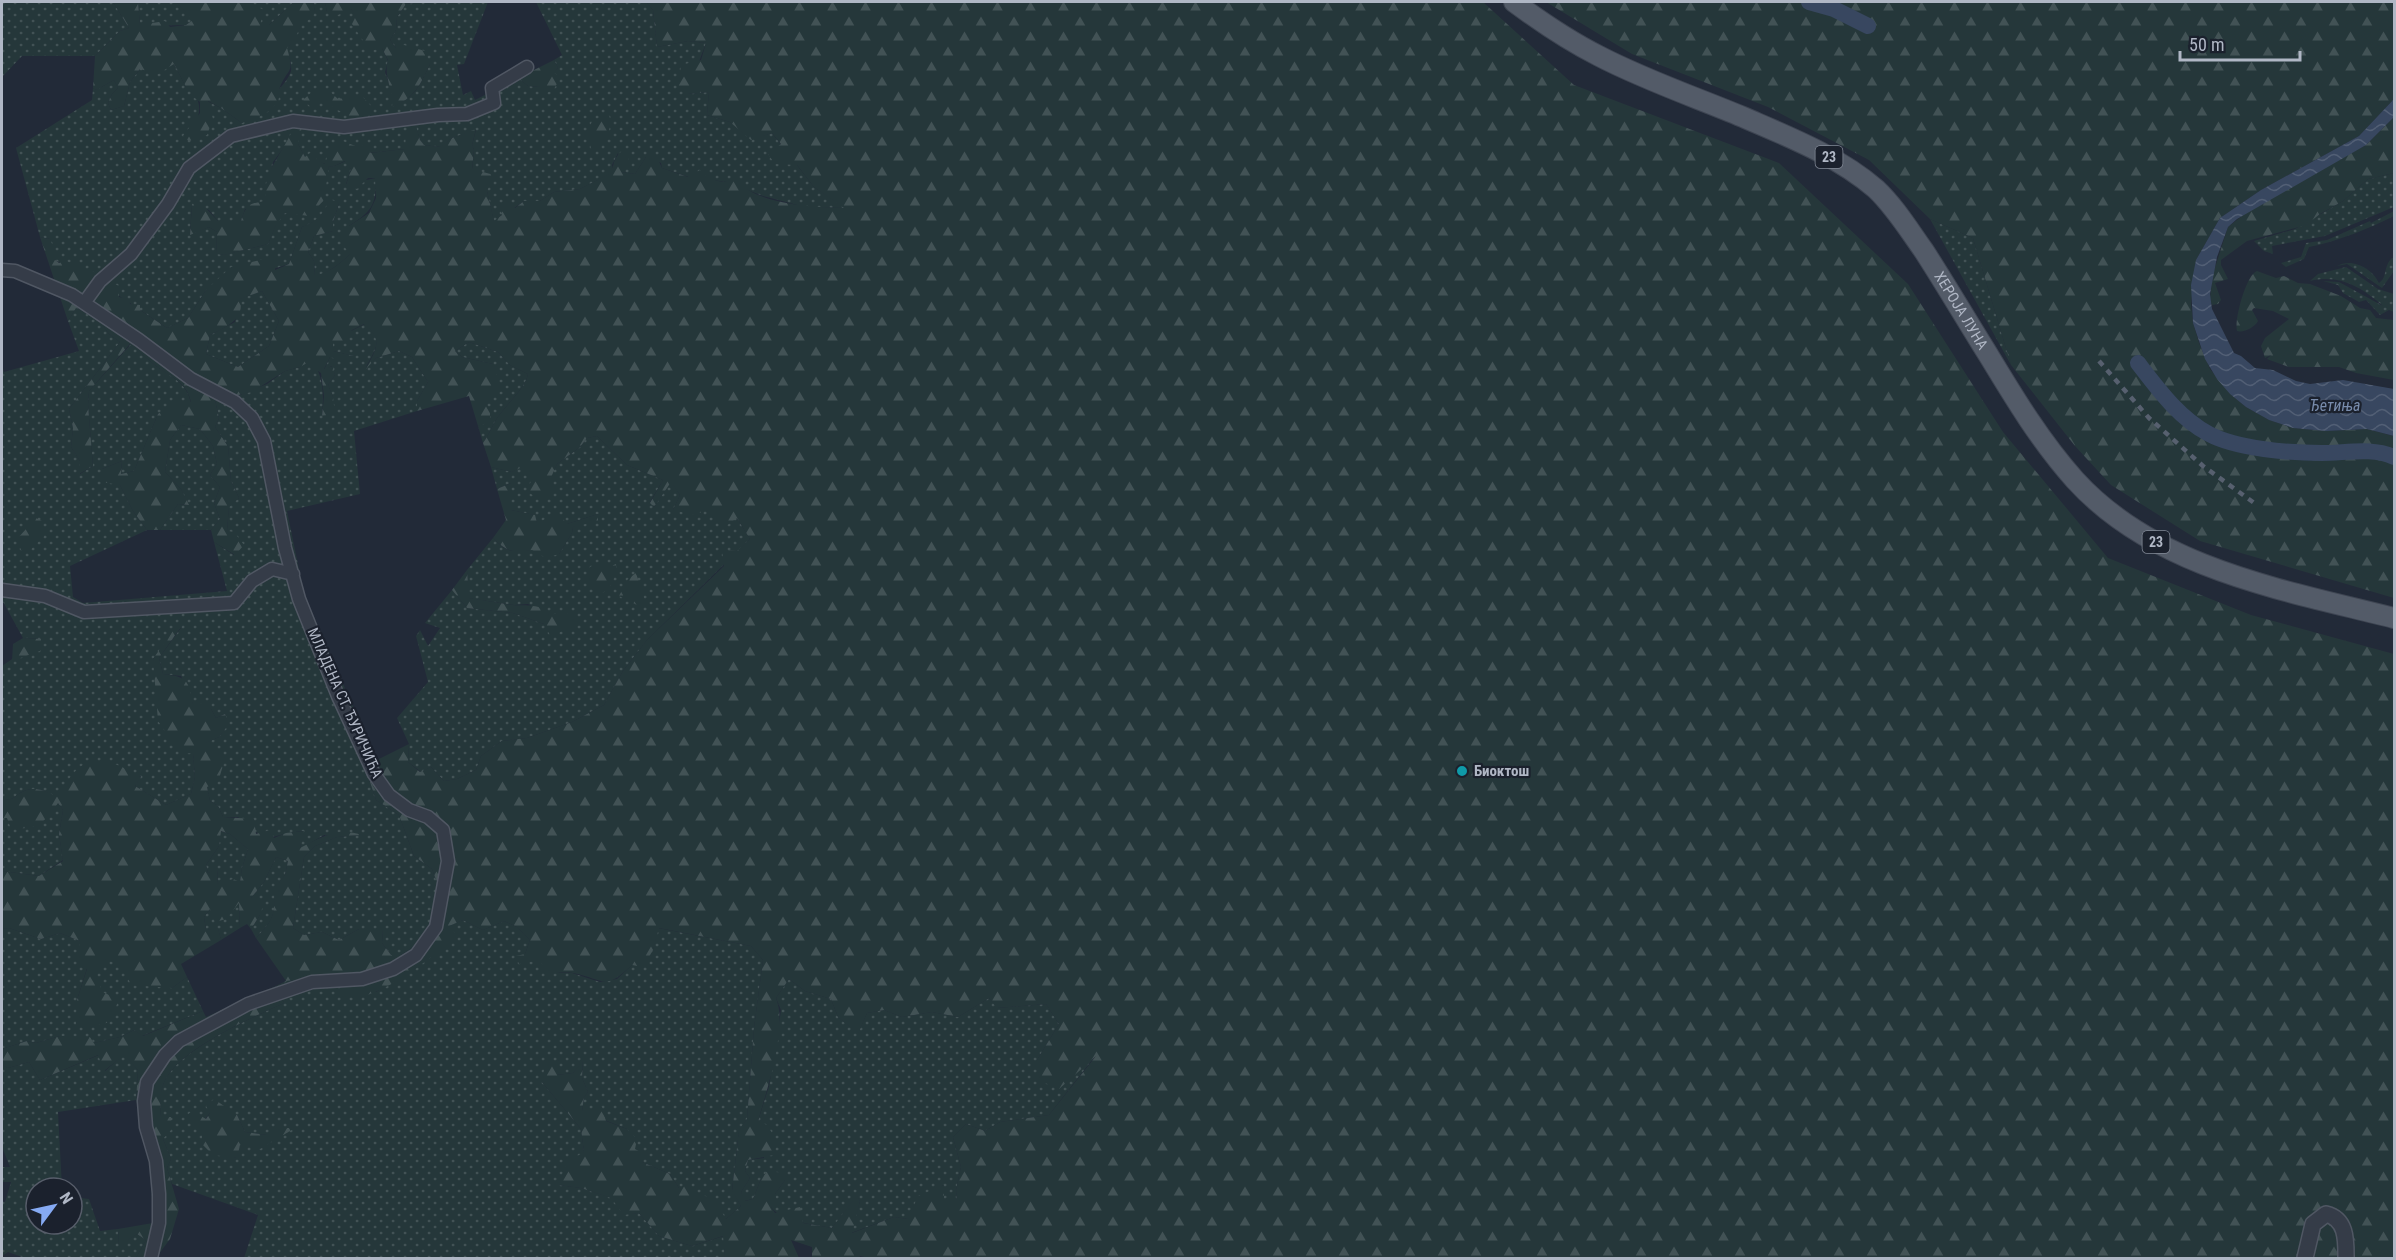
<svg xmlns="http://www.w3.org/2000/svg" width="2396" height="1260" viewBox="0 0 2396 1260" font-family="'Roboto Condensed',sans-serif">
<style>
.green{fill:url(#green-dots);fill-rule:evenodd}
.forest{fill:url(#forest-firs);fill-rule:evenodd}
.water{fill:url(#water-waves)}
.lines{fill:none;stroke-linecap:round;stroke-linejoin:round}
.canal{stroke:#384760;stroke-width:16}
.minor-casing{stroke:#505763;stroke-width:15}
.tertiary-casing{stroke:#505763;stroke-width:18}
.primary-casing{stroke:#3e4552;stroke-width:22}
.minor{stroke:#353c48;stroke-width:12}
.tertiary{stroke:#353c48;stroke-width:15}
.primary{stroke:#535b68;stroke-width:20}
.rail{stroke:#57606f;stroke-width:4.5;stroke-dasharray:6 6;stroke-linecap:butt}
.culture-dot{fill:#0f9aa8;stroke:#1b212d;stroke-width:2}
.labels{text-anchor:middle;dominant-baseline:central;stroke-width:4.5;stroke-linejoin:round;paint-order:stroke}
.shield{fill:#1b212d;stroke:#838a97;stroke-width:1.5}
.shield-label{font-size:14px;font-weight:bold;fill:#b0b7c5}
.street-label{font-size:15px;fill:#b0b7c5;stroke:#1b212d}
.poi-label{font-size:15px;font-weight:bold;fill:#b0b7c5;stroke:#1b212d;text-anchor:start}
.water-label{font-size:16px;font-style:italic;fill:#798cac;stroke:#1b212d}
</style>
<defs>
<pattern id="green-dots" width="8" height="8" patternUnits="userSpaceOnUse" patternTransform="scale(1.5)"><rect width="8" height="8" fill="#25373a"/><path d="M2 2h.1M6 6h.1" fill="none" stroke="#425255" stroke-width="1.8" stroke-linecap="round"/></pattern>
<pattern id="forest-firs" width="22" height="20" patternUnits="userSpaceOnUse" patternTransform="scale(1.5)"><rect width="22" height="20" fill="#25373a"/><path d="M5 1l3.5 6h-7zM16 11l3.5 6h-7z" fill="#425255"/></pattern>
<pattern id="water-waves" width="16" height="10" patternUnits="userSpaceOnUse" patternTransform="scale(1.5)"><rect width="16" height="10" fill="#384760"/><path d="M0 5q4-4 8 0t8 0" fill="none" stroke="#525f75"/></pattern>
</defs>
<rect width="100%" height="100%" fill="#222a38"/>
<!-- green -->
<path class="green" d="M 2,2 L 113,2 L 129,28 L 120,31 L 95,56 L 22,56 L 2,77 Z
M 138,2 L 176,2 L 194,20 L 186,25 L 140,26 Z
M 250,2 L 294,2 L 269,25 L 260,25 Z
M 313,2 L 325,2 L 327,12 L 351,9 L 382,48 L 388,61 L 385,72 L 393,95 L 393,106 C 415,98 420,85 430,64 L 396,48 L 390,40 L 396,30 L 397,17 L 406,4 L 422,2 L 488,2 L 464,64 L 457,65 L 463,95 L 471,91 L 475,100 L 518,78 L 528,86 L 540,87 L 558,68 L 554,60 L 562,55 L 536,2 L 646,2 L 653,10 L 657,47 L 688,41 L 706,43 L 687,94 L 709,92 L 707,115 L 730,122 L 751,139 L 772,133 L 814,187 L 845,208 L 805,207 L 763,196 L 727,182 L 689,177 L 662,168 L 661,163 L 646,157 L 635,174 L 621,172 L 618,153 L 612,165 L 614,172 L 580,189 L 554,192 L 540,201 L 524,201 L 514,208 L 508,200 L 502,215 L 494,222 L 487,191 L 472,170 L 474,150 L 472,145 L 476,130 L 452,138 L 441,147 L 424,145 L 420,140 L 416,127 L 405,149 L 369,153 L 326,164 L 305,157 L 298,144 L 290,139 L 273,162 L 266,201 L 245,209 L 241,221 L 218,221 L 209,210 L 192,204 L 190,234 L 209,227 L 217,232 L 216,253 L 223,255 L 268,244 L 276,224 L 285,212 L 298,213 L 326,179 L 329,166 L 332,167 L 346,161 L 351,169 L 346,184 L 376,178 C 376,206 372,211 349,226 L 350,254 C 339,265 329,272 315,277 L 314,261 L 308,252 L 314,236 L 333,231 L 333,222 L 339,203 C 325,212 317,222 302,227 L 289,264 L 206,290 L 188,318 L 167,328 L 103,285 L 53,259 L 50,239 L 40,237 L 16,148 L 92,100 L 93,88 L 96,90 L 114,80 L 118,88 L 112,94 L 108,103 L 111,110 L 124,106 L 130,82 L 140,69 L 174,64 L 186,87 L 191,87 C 207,112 196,116 189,141 L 207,101 L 221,108 L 242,123 C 255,111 286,88 291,71 C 292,64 289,55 286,48 L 290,45 L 303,22 L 315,11 Z
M 2394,173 L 2394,207 L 2325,236 L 2272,246 L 2273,254 L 2264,251 L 2254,241 L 2295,229 L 2343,201 L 2368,179 Z
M 2394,211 L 2394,216 C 2373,227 2333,243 2309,247 L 2304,259 L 2286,267 L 2281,263 L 2301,257 L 2306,243 L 2327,240 L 2370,221 L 2371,223 Z
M 1930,219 L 1973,238 L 2011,365 Z
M 2392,258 L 2394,258 L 2394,271 L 2382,288 L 2347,264 L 2337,266 C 2352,257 2373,269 2379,283 C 2388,277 2383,266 2392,258 Z
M 2346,267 L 2378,289 L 2394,294 L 2394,312 L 2389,310 L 2380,315 L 2366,300 L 2359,302 L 2343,293 L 2338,285 L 2323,281 L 2339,282 L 2383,306 C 2361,287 2340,274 2310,281 L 2318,274 Z
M 262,291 L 279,321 L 269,346 L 238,367 L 206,354 L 210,335 L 235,322 L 239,299 Z
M 76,308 L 99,320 L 109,334 L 120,342 L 69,409 L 73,428 L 71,447 L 80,461 L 80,474 L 93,466 L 88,405 L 89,391 L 131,344 C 139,351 147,359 156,366 C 172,377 187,383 191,403 L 158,414 L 134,471 L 121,474 L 122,461 L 102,469 L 120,485 L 133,511 L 147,530 L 70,566 L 73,597 L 83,603 L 227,591 L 214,542 L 234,555 L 227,532 L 229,506 L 239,498 L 231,481 L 228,446 L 215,427 L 219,418 L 215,400 L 235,397 L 267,384 L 285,371 L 300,367 L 312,359 C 324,378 324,395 322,416 L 333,397 L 328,385 L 335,375 L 332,366 L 324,370 L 330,357 L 353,356 L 333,351 L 333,340 L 365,324 C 384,340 376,348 366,367 L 376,358 L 399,351 L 412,357 L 428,382 L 417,401 L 417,411 L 354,431 L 360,494 L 287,511 L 305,599 L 377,760 L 367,773 L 376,800 L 399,815 L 414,856 L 432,869 L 438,885 L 440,929 L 401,955 L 391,955 L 382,943 L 383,929 L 359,929 L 339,940 L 322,932 L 304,935 L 293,928 L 304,857 L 315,846 L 337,837 L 360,835 L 324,835 L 300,849 L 303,831 C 266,835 270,847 238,817 L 223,817 L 218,806 L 210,801 L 207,787 L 205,743 L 219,737 L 228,724 L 225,714 L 216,718 L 211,709 L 193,704 L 181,676 L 163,674 L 159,658 L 183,625 L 153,659 L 193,753 L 195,777 L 191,794 L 166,805 L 135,786 L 141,776 L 71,778 L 57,798 C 47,791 36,786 24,791 C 13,796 16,800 2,800 L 2,666 L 41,639 L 23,638 L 2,600 L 2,365 L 4,372 L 79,351 L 68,321 Z
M 469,342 L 498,352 L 510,365 L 528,374 C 526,387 509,402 501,413 C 493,422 490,434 483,443 L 478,426 L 490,421 L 485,404 L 493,364 L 462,357 L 455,351 Z
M 181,425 L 200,429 L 213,446 L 217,464 L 210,475 L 220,487 L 214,503 L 220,519 L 211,530 L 160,530 L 178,504 L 188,505 L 181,489 L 165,472 L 170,440 Z
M 597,436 L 627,465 L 663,480 L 650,502 L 654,507 L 671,481 L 680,495 L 673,510 L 707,510 L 737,518 L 750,539 L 647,640 L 623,671 L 604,705 L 572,722 L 527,738 L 502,741 L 481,756 L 476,770 L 457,779 L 444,781 L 431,767 L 421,772 L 408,762 L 409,744 L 397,718 L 428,682 L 416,636 L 420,630 L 428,646 L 440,628 L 425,623 L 452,590 L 467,608 L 513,613 L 544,624 L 549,615 L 528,604 L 514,605 L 468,598 L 467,570 L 493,538 C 509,554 510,551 531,550 C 540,549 550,553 559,554 L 572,533 L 573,527 L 598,514 L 567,524 L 537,523 L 534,515 L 511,510 L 511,483 L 497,489 L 491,467 L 512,472 L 522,466 L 547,484 L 557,464 L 580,447 L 587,438 Z
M 58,803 L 63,810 L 59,834 L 63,860 L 39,876 L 2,871 L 2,818 Z
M 220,831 L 230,834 L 248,849 L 242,868 L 240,883 L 217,884 L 218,870 L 208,873 L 206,865 L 219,846 Z
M 276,857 L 288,861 L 285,875 L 275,889 C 275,914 274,920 256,938 L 251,929 L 260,915 L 251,898 L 264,882 Z
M 239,902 L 240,928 L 221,940 L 218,929 L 206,930 L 204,917 L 210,909 Z
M 463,920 L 483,930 L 504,921 L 517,927 L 530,940 L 525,954 L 540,960 L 549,973 L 572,973 L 600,982 L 617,979 L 632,965 L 653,950 L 658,928 L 751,946 L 763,960 L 754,1028 L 747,1119 L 739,1131 L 732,1190 L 741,1206 L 726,1219 L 691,1194 L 679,1188 L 670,1174 L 642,1162 L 635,1149 L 627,1129 L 582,1111 L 584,1097 L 588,1092 L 582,1078 L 583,1061 L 573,1073 L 556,1075 L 559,1060 L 542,1082 L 581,1129 L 584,1152 L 559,1185 L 581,1188 L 612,1198 L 624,1214 L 639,1213 L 659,1236 L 692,1246 L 724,1236 L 725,1258 L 244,1258 L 258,1215 L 172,1184 L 167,1168 L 171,1159 L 163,1139 L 171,1117 L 160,1117 C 161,1108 159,1094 163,1085 C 174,1051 252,1018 284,1003 L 276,986 L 286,981 L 343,975 L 376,992 L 411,971 L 457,936 L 448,926 ZM 210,1113 L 237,1115 L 245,1132 L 267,1135 L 240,1145 L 236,1158 L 202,1144 L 205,1119 Z
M 9,928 L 41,939 L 60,933 L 80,941 L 87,968 L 77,1000 L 101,992 L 96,975 L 106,958 L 172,988 L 187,977 L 203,1011 L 142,1036 L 134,1030 L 120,1037 L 94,1043 L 60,1036 L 36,1043 L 27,1041 L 2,1049 L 2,929 Z
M 789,979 L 805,991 L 831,999 L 838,1017 L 858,1033 L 867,1013 L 884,1010 L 902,1017 L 932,1012 L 958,1017 L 989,998 L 998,1008 L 1046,1004 L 1059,1024 L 1037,1060 L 1099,1051 L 1049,1115 L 1000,1122 L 985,1131 L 966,1124 L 953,1137 L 961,1167 L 956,1190 L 957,1200 L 944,1201 L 943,1185 L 908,1219 L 894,1217 L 851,1233 L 860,1201 L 857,1196 L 832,1228 C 816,1225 780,1221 771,1207 L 775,1194 L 785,1180 L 761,1179 L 753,1199 L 744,1201 L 741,1192 L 750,1178 L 745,1171 L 748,1160 L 764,1158 L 758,1121 L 769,1086 L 776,1046 L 781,1010 L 776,998 Z
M 124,1054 L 138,1070 L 136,1100 L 58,1112 L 62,1188 L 36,1188 L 36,1224 L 72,1224 L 72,1197 L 89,1199 L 100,1231 L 118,1229 L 119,1245 L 137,1234 L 146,1240 L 136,1258 L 25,1258 L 8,1252 L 2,1256 L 2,1201 L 5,1202 L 11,1182 L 2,1182 L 2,1167 L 10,1167 L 2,1147 L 2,1065 L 8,1068 L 29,1062 L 40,1080 L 99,1055 L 105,1071 Z"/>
<!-- forest -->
<path class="forest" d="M 113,2 L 138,2 L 140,25 L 165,21 L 170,27 L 186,25 L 193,20 L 176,2 L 250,2 L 250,3 L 264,10 L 260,25 L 269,25 L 294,2 L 313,2 L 315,11 L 312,18 C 295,25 300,38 287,48 C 295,75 288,67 280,87 C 278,91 280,97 278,101 C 271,114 255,118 242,123 L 221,108 L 208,101 L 213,119 L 207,135 L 189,141 L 183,136 L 200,113 L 200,102 L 191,95 L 191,88 L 186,87 L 174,64 L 158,74 L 140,69 L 130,82 L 124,106 L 111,110 L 108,103 L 112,94 L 118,88 L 114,80 L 96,90 L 93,88 L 95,56 L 120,31 L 129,28 Z
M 325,2 L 422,2 L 406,4 L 397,17 L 396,30 L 390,40 L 396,48 L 404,45 L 425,51 L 430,64 C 420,85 415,98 392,107 C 394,89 383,78 388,60 L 382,48 L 370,51 L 352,24 L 356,16 L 351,9 L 338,15 L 327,12 Z
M 646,2 L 1483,2 L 1574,85 L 1779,163 L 1908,284 L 2003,432 L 2108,558 L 2251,615 L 2394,654 L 2394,1258 L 869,1258 L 860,1256 L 859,1258 L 812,1258 L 812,1247 L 791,1240 L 799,1258 L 725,1258 L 723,1236 L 692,1246 L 659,1236 L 639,1213 L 624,1215 L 611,1198 L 581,1188 L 558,1185 L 567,1162 L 584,1152 L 581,1129 L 542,1082 L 545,1064 L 560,1060 L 557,1075 L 573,1073 L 583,1060 L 582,1078 L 588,1092 L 584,1097 L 582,1111 L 602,1107 L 606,1121 L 627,1129 L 637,1139 L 635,1149 L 644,1154 L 642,1162 L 670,1174 L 679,1188 L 691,1184 L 691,1194 C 713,1194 716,1203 726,1219 L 741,1206 L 732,1191 L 739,1130 L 747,1119 L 754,1028 L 763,960 L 751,946 L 659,928 L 653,950 L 643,967 L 632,965 C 604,992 604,979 573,973 C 565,972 556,973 549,974 L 539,960 L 519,964 L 516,956 L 525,954 L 530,940 L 517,927 L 504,921 L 483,930 L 463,920 L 449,926 L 458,936 C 433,955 372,1010 340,994 L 342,975 L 286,981 L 256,938 C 274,920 275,914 274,889 L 285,875 L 288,861 L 276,857 L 264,882 L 251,898 L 263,906 L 260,915 L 251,929 L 247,924 L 240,928 L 239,903 L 226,919 L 215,922 L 210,909 L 204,917 L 206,930 L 218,928 L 221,940 L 181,964 L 187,977 L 172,988 L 131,985 L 123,967 L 106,959 L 97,975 L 102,992 L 119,999 L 110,1022 L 90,1027 L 76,1025 L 77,1000 L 87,969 L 77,962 L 80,941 L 60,933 L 41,939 L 9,928 L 2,929 L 2,871 L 39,876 L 63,861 L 59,834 L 63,810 L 58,803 C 42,826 38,828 11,829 L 7,818 L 2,818 L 2,800 C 16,800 13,796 24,791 C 36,786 47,791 57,797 C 64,788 71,773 80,767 C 100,753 123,767 141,777 L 135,786 L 166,805 L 191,794 L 195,777 L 193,753 L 181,754 L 158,721 L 153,659 L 183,616 L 183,624 L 159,658 L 163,674 C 188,677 188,680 193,704 L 203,703 L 211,709 L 216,718 L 225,714 L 229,724 L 219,737 L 206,743 L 217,748 L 224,762 L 218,782 L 207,787 L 210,801 L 218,806 L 223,817 L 254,819 L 256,834 L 270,830 L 274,838 L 286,833 L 304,831 L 300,848 C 324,836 336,827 363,835 L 337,837 L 315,846 L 304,857 L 293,928 L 304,935 L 322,932 L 339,940 L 359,929 L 383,929 L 382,943 L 391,955 L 401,955 L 440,929 L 438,885 L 432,869 L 414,856 L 399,815 L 376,800 L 367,773 L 377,760 L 409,744 L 408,762 L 420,772 L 431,767 L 444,781 L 457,779 L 476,770 L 481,756 L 502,741 L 527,738 L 572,722 L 604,705 L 623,671 L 647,640 L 724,566 L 722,550 L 737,551 L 750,539 L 737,518 L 726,526 L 707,510 L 694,515 L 673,510 L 680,495 L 671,482 L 654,507 L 650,503 L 663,480 L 627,465 L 597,436 L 587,438 L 580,447 L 557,464 L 548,484 L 553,490 L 542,502 L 527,491 L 533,476 L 522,467 L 512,472 L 491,467 L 483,443 C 490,434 493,422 501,413 C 509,402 526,387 528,374 L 510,365 L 498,352 L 469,342 L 455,351 L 462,357 L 493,364 L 502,390 L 485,404 L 490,411 L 490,422 L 478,426 L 469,396 L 417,411 L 417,401 L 428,382 L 412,357 L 399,351 L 376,358 L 365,370 C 375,351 385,340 364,324 L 352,330 L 344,344 L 333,341 L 333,351 L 354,356 L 353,361 L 342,361 L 330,357 L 324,369 L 333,366 L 335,375 L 328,385 L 333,397 L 335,414 L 322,416 L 324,396 L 321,373 L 314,368 L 312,360 L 300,367 L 285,371 L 252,392 L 215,400 L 219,418 L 215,427 L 228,446 L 231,481 L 239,498 L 229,507 L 227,531 L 234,532 L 244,545 L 235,555 L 214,542 L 211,530 L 220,519 L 214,503 L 220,487 L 210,475 L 217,464 L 213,446 L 200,429 L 181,425 L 170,440 L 165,472 L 181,489 L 189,505 L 178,504 L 160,530 L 147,530 L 133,511 L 120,485 L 101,482 L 102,469 L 122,461 L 121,474 L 134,471 L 158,414 L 174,401 L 191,402 C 187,382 171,377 156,366 C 147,359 139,351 130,344 L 89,391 L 88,405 L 93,466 L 79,474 L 80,461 L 71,447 L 73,428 L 69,409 L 120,342 L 109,334 L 99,320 L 76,308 L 68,321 L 40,237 L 50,239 L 55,251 L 54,259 L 59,263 L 66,261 L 97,273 L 103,285 L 111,282 L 119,286 L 119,297 L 129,299 L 130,304 L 140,305 L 140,310 L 167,328 L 188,318 L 206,290 L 231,267 L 264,259 L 275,259 L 275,270 L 289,264 L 302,227 C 318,221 323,214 330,199 L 339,203 L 333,222 L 333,231 L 314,236 L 308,252 L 314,261 L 315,276 C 329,272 339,265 350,254 L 339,240 L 349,226 L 369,213 L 376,198 L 375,178 L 368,178 L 357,189 L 346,185 L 351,169 L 345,161 L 332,167 L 329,166 L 324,200 L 309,216 L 285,213 L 276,225 L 268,244 L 224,255 L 216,254 L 217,232 L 209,227 L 190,235 L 192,204 L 200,202 L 218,221 L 241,221 C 247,203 248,204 266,201 C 261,171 285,152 294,126 L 302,127 L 298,144 L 305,157 L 315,149 L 317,160 L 325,164 L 328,154 L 340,140 L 358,147 L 369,143 L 370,153 L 405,149 L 406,133 L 416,126 L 420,140 L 424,145 L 440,147 L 452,138 L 476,129 L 472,145 L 474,150 L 472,169 L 494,175 L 487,191 L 494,221 L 502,215 L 500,207 L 508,199 L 515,208 L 524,201 L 540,201 L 554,192 L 580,189 L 613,172 C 612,161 617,155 625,148 L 629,159 L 621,172 L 635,174 L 646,157 L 655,153 L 662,168 L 688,177 L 700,170 C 710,181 722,184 736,180 C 758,205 813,207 844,208 L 814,187 L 797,165 L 775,164 L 768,154 L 781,144 L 772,133 L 751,140 L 730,122 L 707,115 L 709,92 L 687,94 L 678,89 L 681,65 L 701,60 L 706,43 L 688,41 L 657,47 L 653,10 ZM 262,291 L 279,321 L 269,346 L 238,367 L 206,354 L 210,335 C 226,327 245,320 240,299 ZM 221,831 L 230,834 L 248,849 L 242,868 L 240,882 L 233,879 L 217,884 L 218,869 L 208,873 L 206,865 L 219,846 ZM 789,979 L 805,991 L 831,999 L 838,1017 L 858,1034 L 867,1013 L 884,1010 L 902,1017 L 932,1012 L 958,1017 L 989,998 L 997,1008 L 1046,1004 L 1059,1024 L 1037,1060 L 1038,1080 L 1059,1089 L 1096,1056 L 1049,1115 L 1000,1122 L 985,1131 L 966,1124 L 953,1137 L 961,1167 L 956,1190 L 957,1200 L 944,1200 L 944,1185 L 918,1196 L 908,1219 L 894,1217 L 852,1233 L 860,1201 L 857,1195 L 832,1228 L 803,1223 L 800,1207 L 775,1213 L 771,1207 L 777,1202 L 775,1194 L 785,1180 L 785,1173 L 767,1171 L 761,1179 L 753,1199 L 745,1201 L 741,1192 L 750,1178 L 745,1171 L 748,1160 L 774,1155 L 777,1141 L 767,1125 L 758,1121 C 767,1090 788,1027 776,998 Z
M 1546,2 L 2394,2 L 2394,99 L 2359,136 L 2261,190 L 2220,218 L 2196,260 L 2191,304 L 2193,323 L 2199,343 L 2210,369 L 2230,394 L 2246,407 L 2269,420 L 2293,428 L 2326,431 L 2367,429 L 2393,436 L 2394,451 C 2372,442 2345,447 2322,448 C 2287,448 2231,443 2202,423 C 2178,406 2160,382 2142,360 L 2133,366 C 2153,392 2173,417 2200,436 C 2230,456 2286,458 2322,458 C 2346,457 2372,452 2394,462 L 2394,598 L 2200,541 L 2111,485 L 2075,446 L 2011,365 L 1973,238 L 1930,219 L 1869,160 L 1768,107 L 1632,54 Z
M 554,60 L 558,68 L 554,73 L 561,77 L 554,89 L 545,94 L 540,87 L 528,86 L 518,78 Z
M 328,90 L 338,99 L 361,95 L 372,107 L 367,118 L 353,121 C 341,109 335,111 324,100 L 313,109 L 303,100 L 312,92 Z
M 609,115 L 611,122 L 606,143 L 591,149 L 588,132 L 592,121 Z
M 2394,117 L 2394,173 L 2368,179 L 2343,201 L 2320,214 L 2306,225 L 2247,241 L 2221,260 L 2221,265 L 2228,279 L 2215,283 L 2221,300 L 2218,304 L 2212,305 L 2210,298 L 2213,274 L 2228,227 L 2255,206 L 2366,145 Z
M 2257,271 L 2276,278 L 2284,276 L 2298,283 L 2310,284 L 2341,296 L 2360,308 L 2370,310 L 2376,318 L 2394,320 L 2394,380 L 2356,373 L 2339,367 L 2289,367 L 2267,359 L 2271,355 L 2265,358 L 2261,346 L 2265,338 L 2289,319 L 2273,311 L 2254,308 L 2252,310 L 2258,321 C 2255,327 2244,333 2237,331 C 2234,320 2246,275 2257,271 Z
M 511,483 L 511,510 L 535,515 L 537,523 L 558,513 L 567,524 L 598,514 L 598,521 L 573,527 L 572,533 L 559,554 L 546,558 L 532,550 C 513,553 507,552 493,538 L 506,520 L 497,489 Z
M 36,518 L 42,521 L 44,536 L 31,549 L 21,550 L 17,539 Z
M 602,560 L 606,568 L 616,564 L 617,571 L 609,589 L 602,593 L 587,585 L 590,567 Z
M 467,570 L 469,598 C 483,600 498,603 513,605 C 526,606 541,603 549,615 L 565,612 L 578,618 L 575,630 L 562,631 L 551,637 L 544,624 L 513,613 L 467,608 L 452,590 Z
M 636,573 L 645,601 L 643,608 L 619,596 L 628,579 Z
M 23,638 L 41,639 L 40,651 L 12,661 L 13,644 Z
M 276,986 L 284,1003 C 252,1018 175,1050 163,1085 C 160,1094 161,1107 160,1117 L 171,1117 L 171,1130 L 163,1139 L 171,1159 L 167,1168 L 179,1209 L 170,1239 L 156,1258 L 136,1258 L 146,1240 L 137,1234 L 119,1246 L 118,1229 L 153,1223 L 150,1159 L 136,1100 L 138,1070 L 124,1055 L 104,1071 L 98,1055 L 40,1080 L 29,1062 L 8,1068 L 2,1065 L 2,1049 L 27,1041 L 36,1043 L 60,1036 L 90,1037 L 94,1043 L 120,1037 L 134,1030 L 143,1036 L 203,1011 L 206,1017 Z
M 214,1099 L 237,1115 L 245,1132 L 267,1135 L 276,1128 L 295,1128 L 260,1149 L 240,1145 L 237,1158 L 213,1155 L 202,1144 L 202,1132 L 185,1117 L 192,1111 L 206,1119 L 210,1113 L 206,1106 Z"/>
<!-- water -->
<path class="water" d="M 2394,99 L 2394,117 L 2366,145 L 2237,219 L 2228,227 L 2217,257 L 2210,294 L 2212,309 L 2234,353 L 2241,356 L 2255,368 L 2273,370 L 2296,381 L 2310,384 L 2343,380 L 2394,389 L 2394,436 L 2367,429 L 2326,431 L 2293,428 L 2269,420 L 2246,407 L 2230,394 L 2217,379 L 2205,359 L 2193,323 L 2191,285 L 2196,260 L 2220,218 L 2261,190 L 2359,136 Z"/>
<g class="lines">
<!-- canal -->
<path class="canal" d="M 1809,2 L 1834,9 L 1868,26
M 2138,363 C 2158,389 2179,418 2209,434 C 2237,449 2290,453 2322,453 C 2346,453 2372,447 2394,457"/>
<defs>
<path id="minor" d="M 2,270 L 15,271 L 72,295 L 139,340 L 191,379 L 235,402 L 252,418 L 264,441 L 285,548 L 299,599 L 338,696 L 374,774 L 389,795 L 409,810 L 428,817 L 443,830 L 448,861 L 436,927 L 416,955 L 393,969 L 362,979 L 312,982 L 248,1004 L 179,1041 L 165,1055 L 147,1082 L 144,1101 L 146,1127 L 156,1161 L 159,1194 L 159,1223 L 151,1258
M 84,303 L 100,281 L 131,254 L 168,204 L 189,168 L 231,136 L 293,121 L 344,127 L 438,115 L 467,114 L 494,103 L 492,88 L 527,67
M 2,590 L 45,596 L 84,612 L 234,603 L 252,581 L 272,569 L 293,574"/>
<path id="tertiary" d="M 2305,1258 L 2313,1224 L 2326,1214 C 2347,1219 2346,1241 2346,1258"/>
<g id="primary">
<path id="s1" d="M 1514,2 C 1541,22 1569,41 1599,56 C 1645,80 1695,97 1743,117 C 1789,137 1838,156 1876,189 C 1895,207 1909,230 1924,251 C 1946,285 1967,321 1989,356 C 2015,399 2041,442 2075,480 C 2156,569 2284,590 2394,618"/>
</g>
</defs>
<!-- minor casing -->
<use href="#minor" class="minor-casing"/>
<!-- tertiary casing -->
<use href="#tertiary" class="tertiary-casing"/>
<!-- primary casing -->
<use href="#primary" class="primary-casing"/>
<!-- minor -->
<use href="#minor" class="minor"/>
<!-- tertiary -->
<use href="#tertiary" class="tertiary"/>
<!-- primary -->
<use href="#primary" class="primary"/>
<!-- rail -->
<path class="rail" d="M 2099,361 L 2149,418 L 2203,466 L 2257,505"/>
</g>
<!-- markers -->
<circle class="culture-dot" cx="1462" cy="771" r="6"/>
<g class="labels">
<!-- shield labels -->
<g class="shield">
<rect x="1815.5" y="146" width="27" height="22" rx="4.5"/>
<rect x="2142.5" y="531" width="27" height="22" rx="4.5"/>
</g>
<g class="shield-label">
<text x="1829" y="157">23</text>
<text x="2156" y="542">23</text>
</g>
<!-- street labels -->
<g class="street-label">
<text stroke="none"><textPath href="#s1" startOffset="558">ХЕРОЈА ЛУНА</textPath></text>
<text transform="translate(345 703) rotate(66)">МЛАДЕНА СТ. ЂУРИЧИЋА</text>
</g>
<!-- poi labels -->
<g class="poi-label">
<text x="1474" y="771">Биоктош</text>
</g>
<!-- water labels -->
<g class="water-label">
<text x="2335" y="405">Ђетиња</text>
</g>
</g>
<!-- border -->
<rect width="2396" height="1260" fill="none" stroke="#b0b7c5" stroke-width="6"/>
<!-- north arrow -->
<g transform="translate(54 1206) rotate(57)"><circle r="28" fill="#1b212d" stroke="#575d6a" stroke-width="1.5"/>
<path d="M0-4.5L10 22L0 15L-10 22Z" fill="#86aaf3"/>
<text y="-9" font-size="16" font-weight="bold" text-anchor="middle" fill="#b0b7c5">N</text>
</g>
<!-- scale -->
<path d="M2180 51v9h120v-9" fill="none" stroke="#b0b7c5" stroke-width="3"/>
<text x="2189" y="51" font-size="18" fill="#b0b7c5" stroke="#1b212d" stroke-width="4.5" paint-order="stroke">50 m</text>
</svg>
